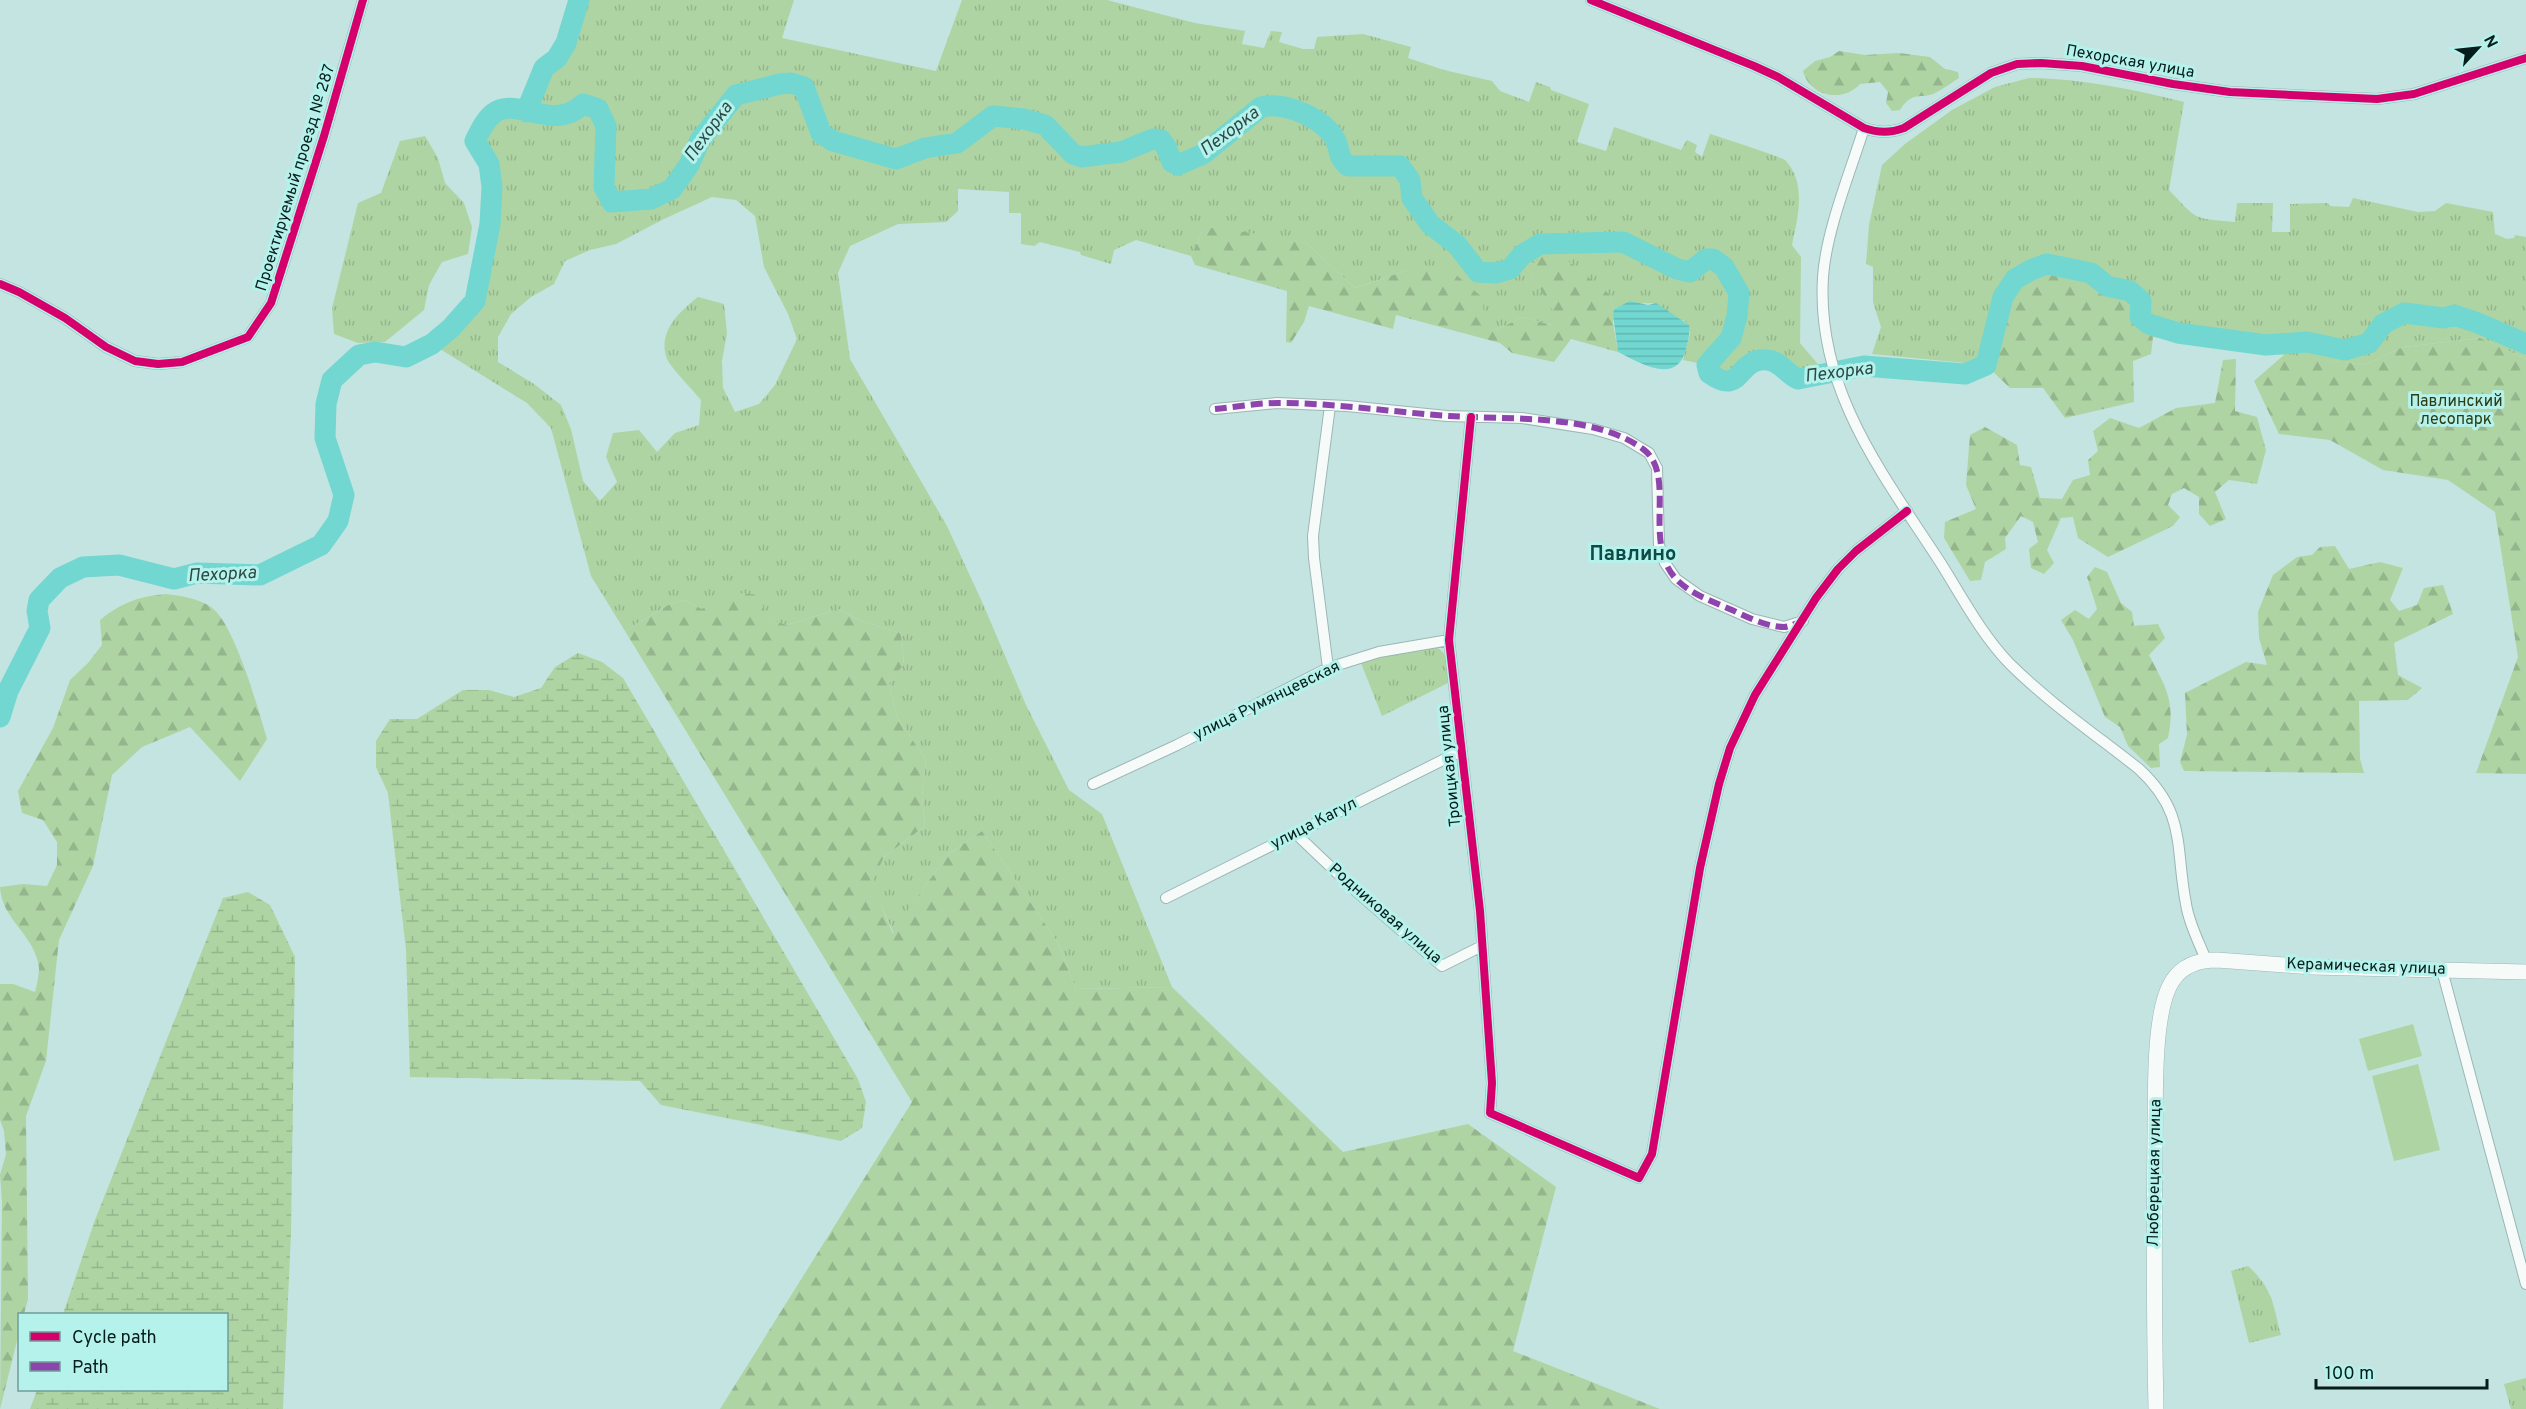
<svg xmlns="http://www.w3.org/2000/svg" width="2526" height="1409" viewBox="0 0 2526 1409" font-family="Overpass,sans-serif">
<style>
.grass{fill:url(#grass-tufts);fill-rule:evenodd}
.forest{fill:url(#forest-firs)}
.wetland{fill:url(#wetland-marsh)}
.garden{fill:#afd4a3}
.water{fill:url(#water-rules)}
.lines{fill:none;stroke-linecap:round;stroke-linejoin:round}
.river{stroke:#71d7d0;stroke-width:21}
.street-casing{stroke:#9db6b4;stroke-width:12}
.secondary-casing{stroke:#9db6b4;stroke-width:16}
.street{stroke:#f6fbfa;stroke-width:10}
.secondary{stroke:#f6fbfa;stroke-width:15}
.quiet{stroke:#8e44ad;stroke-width:6;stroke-dasharray:12 6;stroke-linecap:butt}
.cycleway-casing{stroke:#b6f2ec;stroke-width:11}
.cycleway{stroke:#d6006c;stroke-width:8}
.labels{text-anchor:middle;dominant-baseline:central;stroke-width:6;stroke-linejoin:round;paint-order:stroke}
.street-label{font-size:16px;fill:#051d1b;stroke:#b6f2ec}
.park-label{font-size:16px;fill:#2b3d13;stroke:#b6f2ec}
.water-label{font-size:18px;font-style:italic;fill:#2c4946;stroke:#b6f2ec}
.quarter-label{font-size:20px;font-weight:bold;fill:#0b4b48;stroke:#b6f2ec}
</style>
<defs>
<pattern id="grass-tufts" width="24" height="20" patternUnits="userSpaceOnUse" patternTransform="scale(1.5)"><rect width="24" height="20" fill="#afd4a3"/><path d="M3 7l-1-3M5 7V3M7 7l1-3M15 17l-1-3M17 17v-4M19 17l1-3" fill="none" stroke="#95b68c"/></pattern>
<pattern id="forest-firs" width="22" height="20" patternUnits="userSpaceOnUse" patternTransform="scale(1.5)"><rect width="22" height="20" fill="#afd4a3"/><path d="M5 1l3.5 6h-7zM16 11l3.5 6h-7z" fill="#95b68c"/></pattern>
<pattern id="wetland-marsh" width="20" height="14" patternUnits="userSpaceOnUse" patternTransform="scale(1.5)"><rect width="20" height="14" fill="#afd4a3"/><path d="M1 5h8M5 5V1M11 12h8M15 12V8" fill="none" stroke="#95b68c"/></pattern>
<pattern id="water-rules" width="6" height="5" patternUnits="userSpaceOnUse" patternTransform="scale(1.5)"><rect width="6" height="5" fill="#71d7d0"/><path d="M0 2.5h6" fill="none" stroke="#60b8b2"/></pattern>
</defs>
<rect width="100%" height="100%" fill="#c3e4e1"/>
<!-- grass -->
<path class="grass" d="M 579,0 L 794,0 L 782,38 L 936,71 L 962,0 L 1107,0 L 1195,23 L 1245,31 L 1242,44 L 1264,48 L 1271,31 L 1282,32 L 1279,42 L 1303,49 L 1314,49 L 1317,37 L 1363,34 L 1411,47 L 1408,58 L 1444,70 L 1492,81 L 1500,91 L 1529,102 L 1536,82 L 1550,87 L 1551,90 L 1589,104 L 1577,142 L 1606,151 L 1614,127 L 1681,150 L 1687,140 L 1697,145 L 1695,152 L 1702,157 L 1710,134 C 1720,137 1781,157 1785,160 C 1807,183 1798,217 1792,245 L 1801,257 L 1800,343 L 1817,363 L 1818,369 L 1799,372 L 1787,360 L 1756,355 L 1741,364 L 1734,374 L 1724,375 L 1707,365 L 1683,360 L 1690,333 L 1686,322 L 1666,312 L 1656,303 C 1642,304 1628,301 1614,309 L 1609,294 L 1527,267 L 1558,318 L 1551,325 L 1523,317 L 1496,330 L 1484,325 L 1408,270 L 1355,288 L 1306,243 L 1203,230 L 1191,256 L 1136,240 L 1114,250 L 1111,264 L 1081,255 L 1080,252 L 1040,242 L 1034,246 L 1021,244 L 1021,213 L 1009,213 L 1009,192 L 958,189 L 958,211 L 946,222 L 898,224 L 850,246 L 838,273 L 850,359 L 947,526 L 983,604 L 1026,705 L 1069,790 L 1102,814 L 1172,987 L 1076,989 L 1058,943 L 982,831 L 950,853 L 924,887 L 894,934 L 871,883 L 884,857 L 925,826 L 922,797 L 926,760 L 897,717 L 889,683 L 904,663 L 901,633 L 861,621 L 838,609 L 787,625 L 765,618 L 702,609 L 684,600 L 670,604 L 625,631 L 591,576 L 551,428 L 527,403 L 432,344 L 451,328 L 475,301 L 490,224 L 492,187 L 489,164 L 475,141 C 487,116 497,106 526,112 L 544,68 L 557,58 L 566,43 ZM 712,197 L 736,200 L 755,216 L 764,267 L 788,314 L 797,339 L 775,385 L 759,404 L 735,412 L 723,388 L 722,361 L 727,333 L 724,304 L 698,297 C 679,312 657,332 667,359 C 671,368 694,391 701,400 L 699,425 L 675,433 L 657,452 L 639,430 L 613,433 L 606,457 L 617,482 L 600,501 L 583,481 L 571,429 L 561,405 L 534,384 L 498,362 L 498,337 L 511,314 L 531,297 L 554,284 L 565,261 L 590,250 L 616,244 L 664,219 Z
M 2029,78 C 2079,78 2136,90 2184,102 L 2169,190 C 2198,221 2193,218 2235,222 L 2237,203 L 2273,203 L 2272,232 L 2290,232 L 2290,204 L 2328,203 L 2330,206 L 2349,207 L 2353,198 L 2418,212 L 2435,211 L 2446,203 L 2493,212 L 2495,234 L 2507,239 L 2514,238 L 2515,235 L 2526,237 L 2526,359 L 2480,338 L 2403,347 L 2364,365 L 2153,337 L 2137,320 L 2138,305 L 2130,291 L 2107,286 L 2091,273 L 2003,297 L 1986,365 L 1872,354 L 1881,327 L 1873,302 L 1873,267 L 1866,264 L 1869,225 L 1882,165 L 1905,144 L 1952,110 L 1995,87 Z
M 425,136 L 438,158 L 445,183 L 464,203 L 472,227 L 468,254 L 442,262 L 429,285 L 424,310 L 385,342 L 358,343 L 334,334 L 332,308 L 358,203 L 381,193 L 400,141 Z
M 1434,646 C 1449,652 1448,667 1450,682 L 1382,716 L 1361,663 L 1380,656 Z
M 2248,1266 C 2273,1289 2273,1304 2281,1335 L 2249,1343 L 2231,1271 Z
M 2526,1378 L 2526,1409 L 2511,1409 L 2504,1384 Z"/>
<!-- forest -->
<path class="forest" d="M 1839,51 L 1865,55 L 1899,53 L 1930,57 L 1945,69 L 1958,72 L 1959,78 C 1951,83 1942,90 1933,94 C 1919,99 1912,91 1900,110 L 1892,111 L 1886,103 L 1888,92 L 1880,82 L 1860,84 C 1843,103 1810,97 1803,71 L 1815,61 L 1830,57 Z
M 1216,227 L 1306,243 L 1355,288 L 1408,270 L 1447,267 L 1483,298 L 1484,324 L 1496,330 L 1523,317 L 1551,325 L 1557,318 L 1527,267 L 1545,255 L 1568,261 L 1609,294 L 1614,309 L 1613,323 L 1618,352 L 1571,339 L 1554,362 L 1512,353 L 1500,343 L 1396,315 L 1393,329 L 1309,306 L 1304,322 L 1291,343 L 1286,342 L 1287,291 L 1195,265 L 1191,256 L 1203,230 Z
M 2047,264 L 2091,273 L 2107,286 L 2130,291 L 2141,301 L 2138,305 L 2137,320 L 2153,337 L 2151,354 L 2133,361 L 2134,402 L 2065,418 L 2043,388 L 2010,388 L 1986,365 C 1998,318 1994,282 2047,264 Z
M 2480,338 L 2526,359 L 2526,774 L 2476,773 L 2518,657 L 2495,512 L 2448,480 L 2383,470 L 2330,440 L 2279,434 L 2254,381 L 2285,354 L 2364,365 L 2403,347 Z
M 2236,359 L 2235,411 L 2257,417 L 2266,450 L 2257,484 L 2229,480 L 2215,492 L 2226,519 L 2210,526 L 2199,514 L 2199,497 L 2184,488 L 2172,494 L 2168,505 L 2180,517 L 2173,526 L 2108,557 L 2078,538 L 2073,517 L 2061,518 L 2047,550 L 2054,563 L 2044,574 L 2031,568 L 2029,549 L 2038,542 L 2033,522 L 2021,516 L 2005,538 L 2006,549 L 1985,562 L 1981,580 L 1970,581 L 1944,538 L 1945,522 L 1976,509 L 1966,485 L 1970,435 L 1985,427 L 2017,445 L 2020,465 L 2031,467 L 2040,498 L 2062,499 L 2073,480 L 2090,475 L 2088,460 L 2098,451 L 2093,431 L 2110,418 L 2139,428 L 2176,408 L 2215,403 L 2223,360 Z
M 2335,546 L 2349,569 L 2380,562 L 2403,568 L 2390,600 L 2399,611 L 2417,605 L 2424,588 L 2443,585 L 2453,614 L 2394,643 L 2398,675 L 2422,688 L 2408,700 L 2359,701 L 2360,759 L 2364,773 L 2184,771 L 2180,762 L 2187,735 L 2185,693 L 2246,662 L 2267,665 L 2259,638 L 2258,612 L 2273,575 L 2297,557 L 2312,555 L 2320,547 Z
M 2095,567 L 2107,572 L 2121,603 L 2132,612 L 2134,626 L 2158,624 L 2165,638 L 2149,655 C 2165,686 2176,701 2168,738 L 2159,744 L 2160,767 L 2151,768 L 2128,746 L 2120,727 L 2105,717 L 2073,640 L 2061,620 L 2075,610 L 2089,619 L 2097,609 L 2087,577 Z
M 728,592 L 761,595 L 766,618 L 787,625 L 838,609 L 861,621 L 901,633 L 904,664 L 889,683 L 897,717 L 926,760 L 922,797 L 925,826 L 884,857 L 872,883 L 893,934 L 924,887 L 950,853 L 982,831 L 1058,943 L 1076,989 L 1172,987 L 1343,1152 L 1468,1124 L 1556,1187 L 1513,1351 L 1660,1409 L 720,1409 L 912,1102 L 625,631 L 670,604 L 684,600 L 702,609 Z
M 166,594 C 181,596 198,598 211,607 C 235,624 258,709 267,739 L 240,781 L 190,727 L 142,747 L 112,775 L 93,866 L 59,940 L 46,1061 L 26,1116 L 28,1299 L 24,1314 L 20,1314 L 19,1333 L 0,1409 L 2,1202 L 0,1175 L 6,1154 L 4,1131 L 0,1120 L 0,984 L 13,984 L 35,992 C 37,985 39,975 39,968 C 36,936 1,919 0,887 L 23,884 L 47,886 L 57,865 L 57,842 L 43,820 L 22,813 L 18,791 L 53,728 L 70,680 L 88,663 L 102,645 L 100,620 C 123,602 137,597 166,594 Z"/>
<!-- wetland -->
<path class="wetland" d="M 578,653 L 602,662 L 623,678 L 858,1079 L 866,1102 L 862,1128 L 841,1141 L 661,1105 L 640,1081 L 410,1077 L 406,950 L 388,793 L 376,767 L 376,741 L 390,719 L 417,719 L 463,690 L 489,690 L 514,697 L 541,688 L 555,667 Z
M 248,892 L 270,905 L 295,957 L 291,1233 L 283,1409 L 30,1409 L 37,1390 L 226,1390 L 226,1314 L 63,1314 L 95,1220 L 223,898 Z"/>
<!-- garden -->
<path class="garden" d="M 2413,1024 L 2422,1056 L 2368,1071 L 2359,1039 Z
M 2418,1064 L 2440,1150 L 2394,1161 L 2372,1076 Z"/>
<!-- water -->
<path class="water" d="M 1630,301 L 1648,305 L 1656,303 L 1689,325 C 1690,334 1688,341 1686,349 C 1677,386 1640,363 1618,352 L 1613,315 L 1614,309 Z"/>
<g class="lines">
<!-- river -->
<path class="river" d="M 526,112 L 544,68 L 557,58 L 566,43 L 579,0
M 0,717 L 8,691 L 40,628 L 37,611 L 39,600 L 60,578 L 83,567 L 119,565 L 174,579 L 197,573 L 260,575 L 321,545 L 338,521 L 344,495 L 325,438 L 326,404 L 332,380 L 359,355 L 375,352 L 406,357 L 432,344 L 451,328 L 475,301 L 490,224 L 492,187 L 489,164 L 475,141 C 480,131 486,117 497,111 C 523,99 553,132 583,104 L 598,109 L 606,126 L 604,187 L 612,202 L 651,199 L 672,189 L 689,165 L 700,140 L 736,95 L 780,84 L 791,83 L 804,87 L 821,133 L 833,141 L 896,159 L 925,148 L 957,143 L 993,116 L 1024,119 L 1045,125 L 1073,154 L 1081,157 L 1121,152 L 1153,139 L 1161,140 L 1166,147 L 1172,162 L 1178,165 L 1203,154 L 1261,107 C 1285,101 1324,118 1336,141 C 1341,153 1337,156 1348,166 L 1400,166 L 1410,180 L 1412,198 L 1430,224 L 1457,245 L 1478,272 L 1496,273 L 1510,269 L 1522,255 L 1540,244 L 1623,242 L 1677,269 L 1690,272 L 1706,259 L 1713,259 L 1724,267 L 1739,293 L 1737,316 L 1731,338 L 1707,365 L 1709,373 C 1743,398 1736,357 1767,360 C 1781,361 1786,374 1798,379 L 1864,366 L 1965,374 L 1986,365 L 2003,297 L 2015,279 L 2033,269 L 2047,264 L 2091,273 L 2107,286 L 2130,291 L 2141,301 L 2140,317 L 2149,324 L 2178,333 L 2266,345 L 2307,342 L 2345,350 L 2369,343 L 2383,324 L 2404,313 L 2444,318 L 2454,315 L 2478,323 L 2526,344"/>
<defs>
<path id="street" d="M 1591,0 L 1754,66 L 1778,77 L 1864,128 C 1879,133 1890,133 1904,128 L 1991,73 L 2017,64 L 2041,63 L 2082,66 L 2173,84 L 2230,92 L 2377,99 L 2414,94 L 2526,58
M 1864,128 C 1850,173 1826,231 1823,277 C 1816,389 1882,473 1940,562 C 1961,595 1981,634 2009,663 C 2048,702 2096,735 2139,769 C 2187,813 2175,848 2186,904 C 2189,924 2199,942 2206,960
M 0,284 L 19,292 L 65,318 L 106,347 L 135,361 L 158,364 L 182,362 L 248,337 L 271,303 L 324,136 L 363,0
M 1215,409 L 1277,403 L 1347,406 L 1447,416 L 1522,418 L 1593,429 L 1624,438 L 1649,453 L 1657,468 L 1659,545 L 1665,563 L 1676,579 L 1700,596 L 1752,619 L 1784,627 L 1803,621
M 1471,417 L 1449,640 L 1480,911 L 1492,1083 L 1490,1113 L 1639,1178 L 1652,1154 L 1700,868 L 1719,784 L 1730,748 L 1755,695 L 1816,598 L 1838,569 L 1856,551 L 1907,511
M 1328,668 L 1314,558 L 1313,536 L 1330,406
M 1093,784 L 1177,745 L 1328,668 L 1379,652 L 1449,640
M 1295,833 L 1357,892 L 1442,966 L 1482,946
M 1166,898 L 1461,751
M 2442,970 L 2526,1284"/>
<path id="secondary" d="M 2156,1409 C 2154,1318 2154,1227 2155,1136 C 2156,1099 2152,1010 2173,980 C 2183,965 2200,960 2217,960 L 2312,967 L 2526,972"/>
</defs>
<!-- street casing -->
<use href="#street" class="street-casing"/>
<!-- secondary casing -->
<use href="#secondary" class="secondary-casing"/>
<!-- street -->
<use href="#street" class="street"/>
<!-- secondary -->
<use href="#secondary" class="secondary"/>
<!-- quiet -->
<path class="quiet" d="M 1215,409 C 1235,407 1257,403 1278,403 C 1335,403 1392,412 1449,416 C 1507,420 1594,413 1643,449 C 1678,475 1641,543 1677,580 C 1692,595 1714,602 1732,610 C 1747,617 1767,627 1784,627 C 1789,627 1796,623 1801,622"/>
<defs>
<path id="cycleway" d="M 1591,0 L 1754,66 L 1778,77 L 1864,128 C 1879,133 1890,133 1904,128 L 1991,73 L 2017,64 L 2041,63 L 2082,66 L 2173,84 L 2230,92 L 2377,99 L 2414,94 L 2526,58
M 0,284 L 19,292 L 65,318 L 106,347 L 135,361 L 158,364 L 182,362 L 248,337 L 271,303 L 324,136 L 363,0
M 1471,417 L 1449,640 L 1480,911 L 1492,1083 L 1490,1113 L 1639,1178 L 1652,1154 L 1700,868 L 1719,784 L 1730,748 L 1755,695 L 1816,598 L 1838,569 L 1856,551 L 1907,511"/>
</defs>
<!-- cycleway casing -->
<use href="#cycleway" class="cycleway-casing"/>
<!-- cycleway -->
<use href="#cycleway" class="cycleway"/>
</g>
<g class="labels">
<!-- street labels -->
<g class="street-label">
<text transform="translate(2130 62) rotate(10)">Пехорская улица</text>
<text transform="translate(296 178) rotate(-73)">Проектируемый проезд № 287</text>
<text transform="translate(1267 701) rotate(-26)">улица Румянцевская</text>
<text transform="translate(1450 766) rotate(-96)">Троицкая улица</text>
<text transform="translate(1314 824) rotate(-27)">улица Кагул</text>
<text transform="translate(1385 914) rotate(41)">Родниковая улица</text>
<text transform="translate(2366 967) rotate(2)">Керамическая улица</text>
<text transform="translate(2155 1173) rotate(-89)">Люберецкая улица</text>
</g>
<!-- park labels -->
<g class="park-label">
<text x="2456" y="402">Павлинский<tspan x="2456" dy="18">лесопарк</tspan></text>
</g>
<!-- water labels -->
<g class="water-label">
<text transform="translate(709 132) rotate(-54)">Пехорка</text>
<text transform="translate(1230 132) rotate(-37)">Пехорка</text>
<text transform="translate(1839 373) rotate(-7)">Пехорка</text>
<text transform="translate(222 575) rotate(-3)">Пехорка</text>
</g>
<!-- quarter labels -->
<g class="quarter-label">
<text x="1633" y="555">Павлино</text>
</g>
</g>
<!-- legend -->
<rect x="18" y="1313" width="210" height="78" fill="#b6f2ec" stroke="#6f9d98" stroke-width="1.5"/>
<rect x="30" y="1332" width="30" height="9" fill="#d6006c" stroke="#6f9d98" stroke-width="1.5"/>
<text x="72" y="1343" font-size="18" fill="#051d1b">Cycle path</text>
<rect x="30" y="1362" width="30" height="9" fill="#8e44ad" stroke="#6f9d98" stroke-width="1.5"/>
<text x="72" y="1373" font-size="18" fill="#051d1b">Path</text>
<!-- north arrow -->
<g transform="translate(2478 48) rotate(63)" stroke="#b6f2ec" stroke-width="4.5" paint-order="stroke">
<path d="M0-4.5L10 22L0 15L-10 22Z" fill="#051d1b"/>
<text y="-9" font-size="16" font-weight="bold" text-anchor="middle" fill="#051d1b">N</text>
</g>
<!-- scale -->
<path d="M2316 1379v9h171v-9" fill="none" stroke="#051d1b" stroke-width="3"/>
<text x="2325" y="1379" font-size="18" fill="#051d1b" stroke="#b6f2ec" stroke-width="4.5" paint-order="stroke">100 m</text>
</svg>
